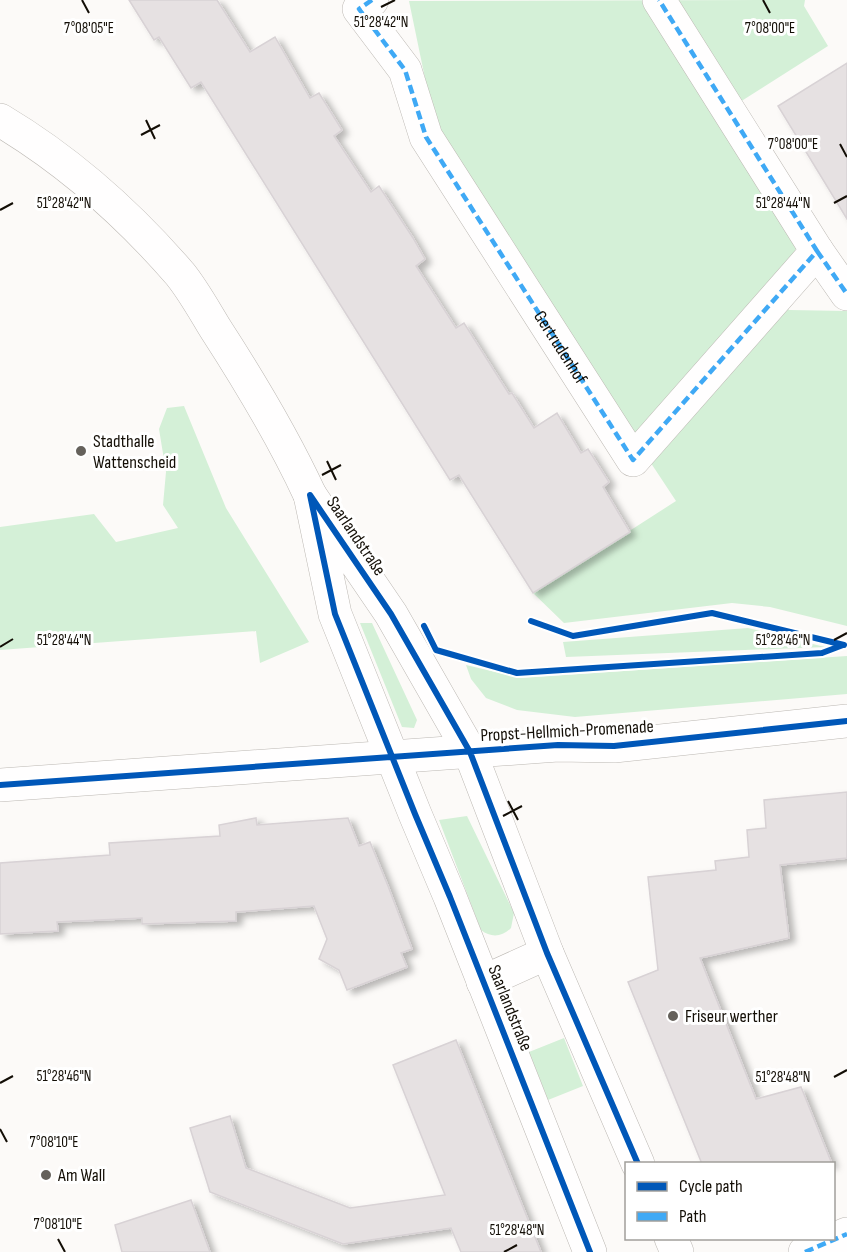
<svg xmlns="http://www.w3.org/2000/svg" width="847" height="1252" viewBox="0 0 847 1252" font-family="'Sofia Sans Condensed',sans-serif">
<style>
.grass{fill:#d4f0d7}
.building{fill:#e6e1e2;stroke:#d8d2d5;stroke-width:1.5;filter:url(#shadow)}
.lines{fill:none;stroke-linecap:round;stroke-linejoin:round}
.minor-casing{stroke:#bcb8b3;stroke-width:34}
.minor{stroke:#fffefe;stroke-width:33}
.quiet{stroke:#3fa9f5;stroke-width:4.5;stroke-dasharray:9 4.5;stroke-linecap:butt}
.cycleway-casing{stroke:#fff;stroke-width:10}
.cycleway{stroke:#0057b8;stroke-width:6}
.ticks{fill:none;stroke:#130e06;stroke-width:2}
.poi-dot{fill:#65615b;stroke:#fff;stroke-width:2}
.labels{text-anchor:middle;dominant-baseline:central;stroke-width:6;stroke-linejoin:round;paint-order:stroke}
.street-label{font-size:18px;fill:#130e06;stroke:#fff}
.poi-label{font-size:18px;fill:#130e06;stroke:#fff;text-anchor:start}
.ticks-label{font-size:15px;text-anchor:middle;fill:#130e06;stroke:#fff;stroke-width:6;stroke-linejoin:round;paint-order:stroke}
</style>
<defs>
<filter id="shadow"><feDropShadow dx="6" dy="4" stdDeviation="3" flood-color="#0004"/></filter>
</defs>
<rect width="100%" height="100%" fill="#fcfaf8"/>
<!-- grass -->
<path class="grass" d="M 805,0 L 804,6 L 828,46 L 721,114 L 801,238 L 775,293 L 789,310 L 847,311 L 847,626 L 770,607 L 732,603 L 564,623 L 533,593 L 676,501 L 438,141 L 409,1 Z
M 184,406 L 226,508 L 309,642 L 260,663 L 256,631 L 0,650 L 0,527 L 94,514 L 116,542 L 178,528 L 163,505 L 166,472 L 159,429 L 167,408 Z
M 360,623 L 372,623 L 417,720 L 414,728 L 402,727 Z
M 748,628 L 825,647 L 566,657 L 563,642 Z
M 847,656 L 847,694 L 575,717 L 517,710 L 486,698 L 471,679 L 466,665 L 521,678 Z
M 467,816 L 514,913 L 511,928 C 502,937 491,938 481,930 L 439,820 Z
M 564,1038 L 583,1086 L 548,1100 L 529,1052 Z"/>
<!-- building -->
<path class="building" d="M 129,0 L 217,0 L 250,52 L 275,37 L 310,98 L 319,93 L 342,130 L 334,136 L 371,192 L 379,186 L 413,238 L 425,259 L 416,266 L 456,328 L 464,323 L 509,394 L 512,393 L 534,428 L 557,413 L 581,453 L 588,449 L 609,482 L 603,487 L 630,532 L 533,593 L 459,475 L 450,480 L 201,82 L 191,88 L 159,37 L 154,40 Z
M 847,63 L 847,219 L 778,106 Z
M 847,792 L 847,858 L 780,865 L 789,938 L 700,958 L 756,1099 L 801,1087 L 832,1164 L 702,1164 L 628,982 L 658,970 L 648,877 L 716,870 L 715,861 L 749,857 L 747,830 L 766,828 L 764,800 Z
M 256,818 L 257,825 L 348,818 L 359,846 L 370,842 L 388,886 L 412,949 L 401,953 L 407,967 L 347,990 L 339,970 L 319,959 L 327,939 L 314,906 L 236,912 L 236,921 L 142,924 L 142,918 L 57,922 L 58,931 L 0,934 L 0,863 L 110,855 L 109,843 L 220,836 L 219,825 Z
M 456,1040 L 541,1252 L 461,1252 L 451,1228 L 343,1244 L 210,1192 L 190,1128 L 230,1116 L 246,1168 L 350,1208 L 445,1195 L 393,1065 Z
M 191,1200 L 210,1252 L 122,1252 L 115,1225 Z"/>
<g class="lines">
<defs>
<g id="minor">
<path id="s1" d="M 372,0 L 359,9 L 405,70 L 426,137 L 633,460 L 817,251 L 659,0"/>
<path d="M 0,120 C 67,160 129,215 180,274 C 193,290 204,310 215,328 C 250,382 283,437 310,495"/>
<path d="M 817,251 L 847,294"/>
<path d="M 0,785 L 558,745 L 614,746 L 847,721"/>
<path d="M 483,982 L 547,953"/>
<path d="M 671,1238 L 677,1252"/>
<path d="M 590,1252 L 450,897 L 415,814 L 335,614 L 310,495 L 391,614 L 470,752 L 547,953 L 638,1164"/>
<path d="M 805,1252 L 847,1234"/>
</g>
</defs>
<!-- minor casing -->
<use href="#minor" class="minor-casing"/>
<!-- minor -->
<use href="#minor" class="minor"/>
<!-- quiet -->
<path class="quiet" d="M 372,0 L 359,9 L 405,70 L 426,137 L 633,460 L 817,251 L 659,0
M 817,251 L 847,294
M 805,1252 L 847,1234"/>
<defs>
<path id="cycleway" d="M 531,621 L 573,636 L 712,613 L 844,645
M 424,626 L 436,650 L 517,673 L 822,653 L 843,645
M 0,785 L 558,745 L 614,746 L 847,721
M 590,1252 L 450,897 L 415,814 L 335,614 L 310,495 L 391,614 L 470,752 L 547,953 L 638,1164"/>
</defs>
<!-- cycleway casing -->
<use href="#cycleway" class="cycleway-casing"/>
<!-- cycleway -->
<use href="#cycleway" class="cycleway"/>
</g>
<!-- ticks -->
<path class="ticks" d="M 82,0 L 89,13M 763,0 L 770,13M 381,7 L 395,0M 146,120 L 155,139M 141,135 L 160,125M 840,144 L 847,157M 834,203 L 847,196M 0,210 L 13,203M 327,461 L 336,480M 322,475 L 341,465M 834,640 L 847,633M 0,647 L 13,639M 508,801 L 518,820M 503,816 L 522,806M 834,1077 L 847,1070M 0,1083 L 13,1076M 0,1129 L 7,1142M 58,1239 L 65,1252M 504,1252 L 517,1245"/>
<!-- markers -->
<g class="poi-dot">
<circle cx="81" cy="451" r="6"/>
<circle cx="673" cy="1016" r="6"/>
<circle cx="46" cy="1175" r="6"/>
</g>
<g class="labels">
<!-- street labels -->
<g class="street-label">
<text stroke="none"><textPath href="#s1" startOffset="412">Gertrudenhof</textPath></text>
<text transform="translate(356 536) rotate(56)">Saarlandstraße</text>
<text transform="translate(567 731) rotate(-3)">Propst-Hellmich-Promenade</text>
<text transform="translate(510 1008) rotate(68)">Saarlandstraße</text>
</g>
<!-- poi labels -->
<g class="poi-label">
<text x="93" y="441">Stadthalle<tspan x="93" dy="21">Wattenscheid</tspan></text>
<text x="685" y="1016">Friseur werther</text>
<text x="58" y="1175">Am Wall</text>
</g>
</g>
<g class="ticks-label">
<text x="381" y="27">51°28'42"N</text>
<text x="89" y="33">7°08'05"E</text>
<text x="770" y="33">7°08'00"E</text>
<text x="793" y="149">7°08'00"E</text>
<text x="64" y="208">51°28'42"N</text>
<text x="783" y="208">51°28'44"N</text>
<text x="64" y="645">51°28'44"N</text>
<text x="783" y="645">51°28'46"N</text>
<text x="64" y="1081">51°28'46"N</text>
<text x="783" y="1082">51°28'48"N</text>
<text x="54" y="1147">7°08'10"E</text>
<text x="58" y="1229">7°08'10"E</text>
<text x="517" y="1235">51°28'48"N</text>
</g>
<!-- legend -->
<rect x="625" y="1162" width="210" height="78" fill="#ffffff" stroke="#a19f9b" stroke-width="1.5"/>
<rect x="637" y="1182" width="30" height="9" fill="#0057b8" stroke="#a19f9b" stroke-width="1.5"/>
<text x="679" y="1192" font-size="18" fill="#130e06">Cycle path</text>
<rect x="637" y="1212" width="30" height="9" fill="#3fa9f5" stroke="#a19f9b" stroke-width="1.5"/>
<text x="679" y="1222" font-size="18" fill="#130e06">Path</text>
</svg>
